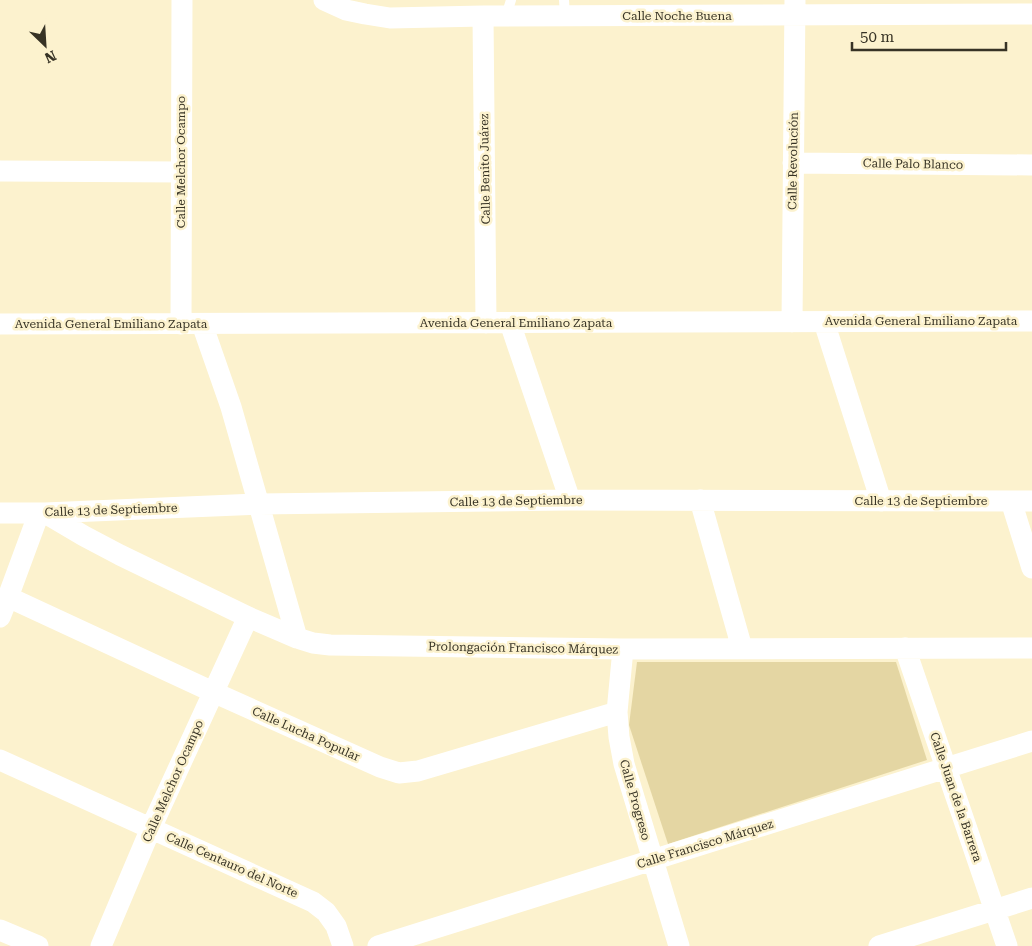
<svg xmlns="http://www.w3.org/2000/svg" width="1032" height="946" viewBox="0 0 1032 946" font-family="'Roboto Serif',serif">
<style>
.green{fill:#e4d6a3}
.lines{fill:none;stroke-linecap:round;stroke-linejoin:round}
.service{stroke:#fff;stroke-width:10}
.minor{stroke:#fff;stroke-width:21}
.labels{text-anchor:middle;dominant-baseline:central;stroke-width:5;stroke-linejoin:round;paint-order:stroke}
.street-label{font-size:12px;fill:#373325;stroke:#fcf2ce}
</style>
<rect width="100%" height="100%" fill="#fcf2ce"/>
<!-- green -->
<path class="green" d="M 637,662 L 896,662 L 927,760 L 668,844 L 629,725 Z"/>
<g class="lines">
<!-- service -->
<path class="service" d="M 564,0 L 565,16
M 506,16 L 511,0"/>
<!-- minor -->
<path class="minor" d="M 324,0 L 346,10 L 365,14 L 390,18 L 483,16 L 1032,14
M 483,16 L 486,323
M 793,163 L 1032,165
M 0,171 L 181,172
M 792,322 L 795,0
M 824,322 L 881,501
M 510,323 L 570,500
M 0,324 L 1032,321
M 181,324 L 182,0
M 202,324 L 231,407 L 297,638
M 700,500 L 742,648
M 1011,501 L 1032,568
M 0,513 L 45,513 L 259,504 L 570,500 L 1032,501
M 45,513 L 84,536 L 120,555 L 248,617 L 297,638 L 313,643 L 330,645 L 623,649 L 1032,648
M 8,597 L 213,692 L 380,767 L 399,773 L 418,771 L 617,712
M 0,617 L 8,597 L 39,513
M 905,648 L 1007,946
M 623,649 L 617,712 L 619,737 L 624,764 L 679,946
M 0,760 L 313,902 L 326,912 L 336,926 L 343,946
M 0,930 L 38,946
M 101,946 L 151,828 L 248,617
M 378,946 L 1032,741
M 879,946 L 1032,898"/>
</g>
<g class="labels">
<!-- street labels -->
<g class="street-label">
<text x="677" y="16">Calle Noche Buena</text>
<text transform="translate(793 161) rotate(-89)">Calle Revolución</text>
<text transform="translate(181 162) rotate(-90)">Calle Melchor Ocampo</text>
<text transform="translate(913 164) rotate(1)">Calle Palo Blanco</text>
<text transform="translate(485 169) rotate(-91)">Calle Benito Juárez</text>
<text x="921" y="321">Avenida General Emiliano Zapata</text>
<text x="516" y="323">Avenida General Emiliano Zapata</text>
<text x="111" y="324">Avenida General Emiliano Zapata</text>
<text transform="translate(516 501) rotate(-1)">Calle 13 de Septiembre</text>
<text x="921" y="501">Calle 13 de Septiembre</text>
<text transform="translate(111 510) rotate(-2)">Calle 13 de Septiembre</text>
<text transform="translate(523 648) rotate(1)">Prolongación Francisco Márquez</text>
<text transform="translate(306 734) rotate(24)">Calle Lucha Popular</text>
<text transform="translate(173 781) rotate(-66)">Calle Melchor Ocampo</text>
<text transform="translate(956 797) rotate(71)">Calle Juan de la Barrera</text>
<text transform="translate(635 800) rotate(74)">Calle Progreso</text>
<text transform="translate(705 844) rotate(-17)">Calle Francisco Márquez</text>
<text transform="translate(232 865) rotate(24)">Calle Centauro del Norte</text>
</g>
</g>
<!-- north arrow -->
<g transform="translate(45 45) rotate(155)" stroke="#fcf2ce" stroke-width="4" paint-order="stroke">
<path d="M0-4L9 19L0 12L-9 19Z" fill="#373325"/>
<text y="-8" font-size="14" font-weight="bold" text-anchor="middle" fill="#373325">N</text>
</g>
<!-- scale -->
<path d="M852 42v8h154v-8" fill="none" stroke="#373325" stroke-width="2.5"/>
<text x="860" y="42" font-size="15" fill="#373325" stroke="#fcf2ce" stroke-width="4" paint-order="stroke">50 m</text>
</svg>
